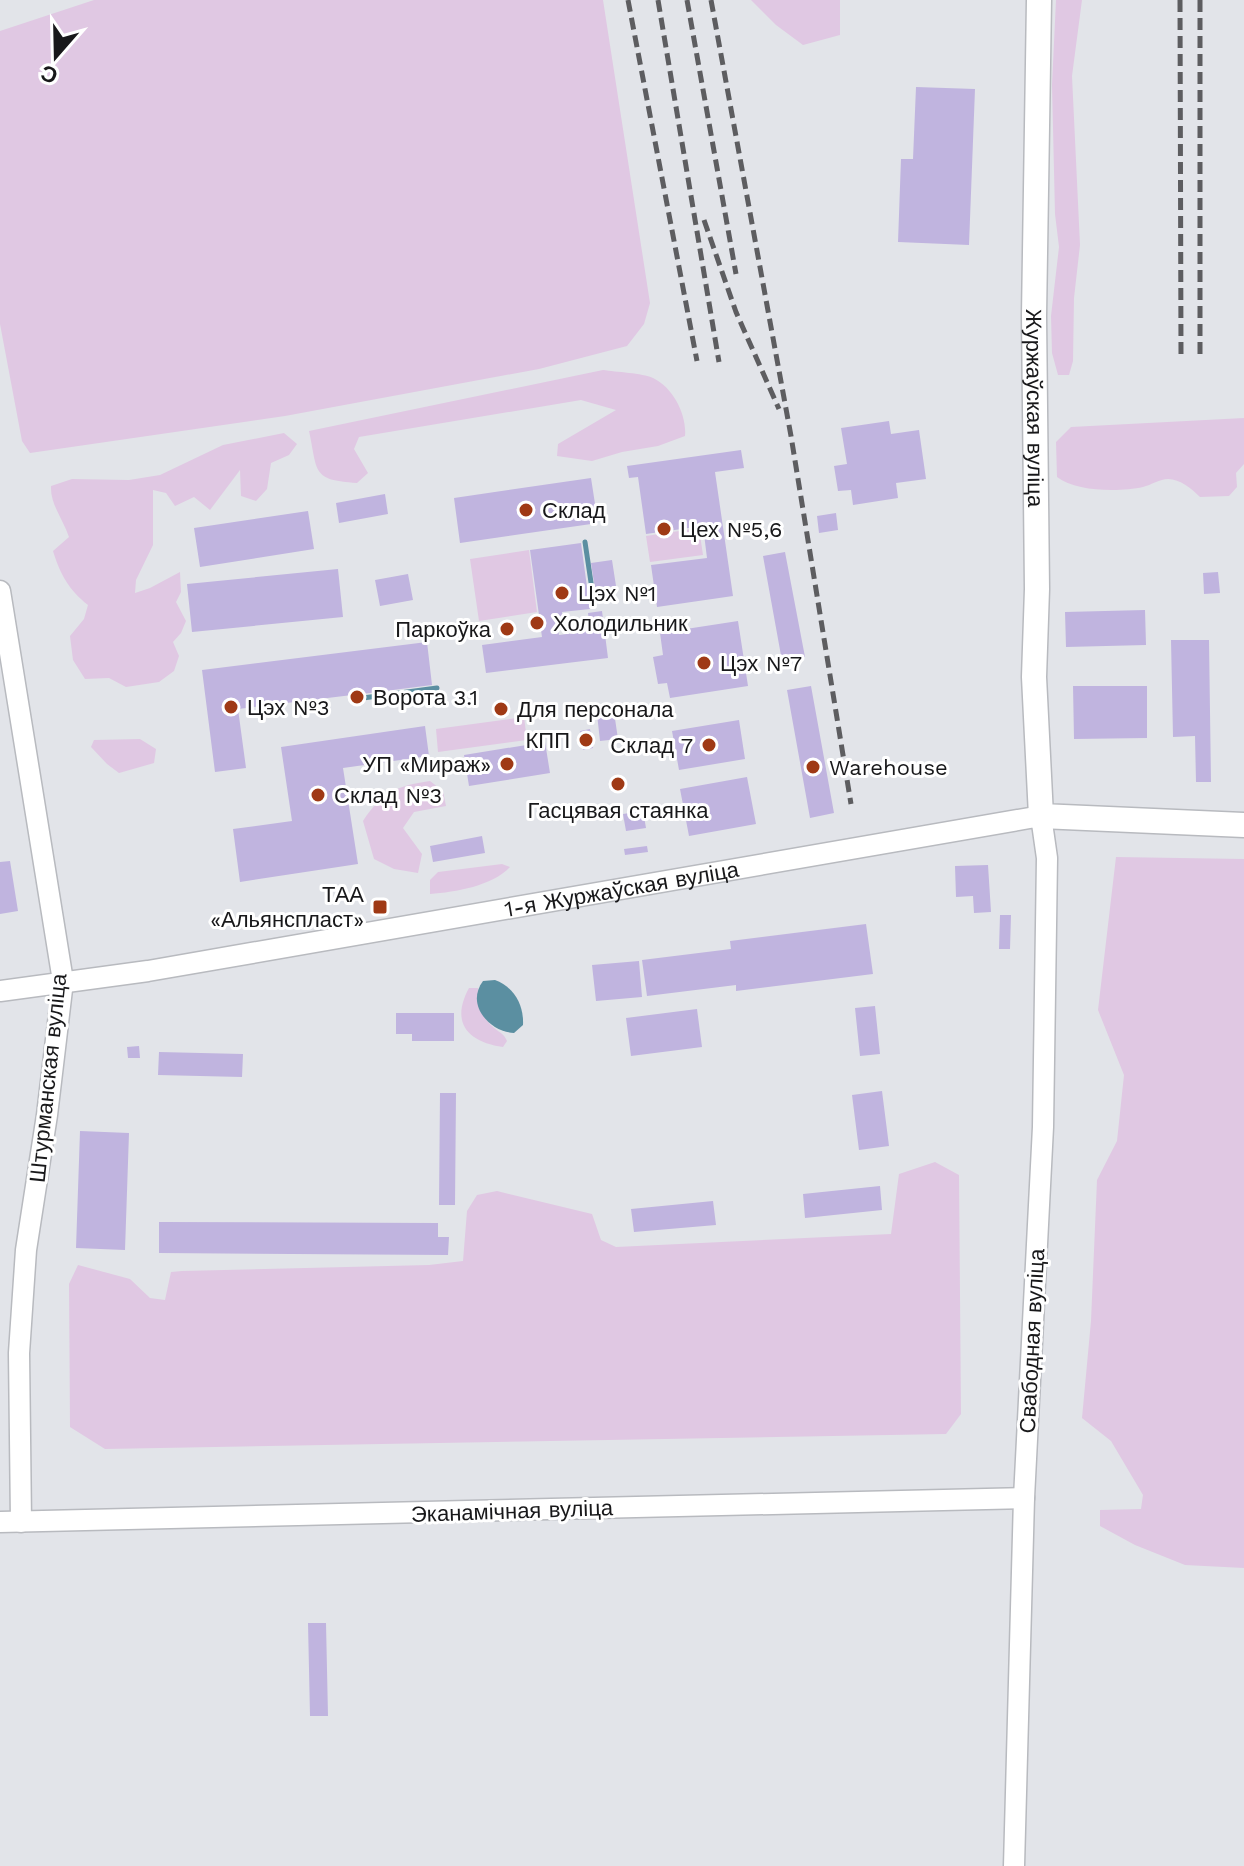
<svg xmlns="http://www.w3.org/2000/svg" width="1244" height="1866" viewBox="0 0 1244 1866" font-family="'Work Sans',sans-serif">
<style>
.green{fill:#e0c8e3}
.water{fill:#5b8fa1}
.lines{fill:none;stroke-linecap:round;stroke-linejoin:round}
.stream{stroke:#5b8fa1;stroke-width:5}
.building{fill:#c0b4df}
.minor-casing{stroke:#b8babf;stroke-width:23}
.tertiary-casing{stroke:#b8babf;stroke-width:27}
.minor{stroke:#fff;stroke-width:20}
.tertiary{stroke:#fff;stroke-width:24}
.rail{stroke:#5d5d60;stroke-width:5;stroke-dasharray:12 6;stroke-linecap:butt}
.poi-dot{fill:#9f3915;stroke:#fff;stroke-width:3}
.labels{text-anchor:middle;dominant-baseline:central;stroke-width:6;stroke-linejoin:round;paint-order:stroke}
.street-label{font-size:22px;fill:#18181a;stroke:#fff}
.poi-label{font-size:22px;fill:#18181a;stroke:#fff;text-anchor:start}
</style>
<rect width="100%" height="100%" fill="#e2e4e9"/>
<!-- green -->
<path class="green" d="M 94,0 L 603,0 L 650,303 L 644,324 L 627,346 L 539,369 L 285,416 L 30,453 L 22,441 L 0,324 L 0,31 Z
M 751,0 L 840,0 L 840,35 L 803,45 L 776,25 Z
M 1056,0 L 1082,0 L 1072,76 L 1080,245 L 1074,298 L 1073,361 L 1069,375 L 1058,375 L 1052,353 L 1051,316 L 1059,247 L 1055,214 L 1052,85 Z
M 603,370 C 616,372 642,373 653,378 C 674,388 687,416 685,436 L 658,446 L 622,452 L 592,461 L 557,456 L 558,444 L 616,410 L 581,400 L 359,437 L 354,449 L 368,473 L 357,483 C 311,480 318,472 309,431 Z
M 1244,418 L 1244,464 L 1236,473 L 1237,487 L 1229,496 L 1200,497 C 1192,489 1180,479 1168,479 C 1160,479 1151,485 1143,487 C 1120,492 1076,492 1057,477 L 1056,442 L 1071,427 Z
M 284,433 L 297,444 L 289,455 L 271,463 L 267,489 L 256,501 L 241,496 L 240,470 L 210,510 L 194,497 L 175,506 L 166,493 L 153,490 L 153,545 L 136,580 L 135,593 L 150,588 L 180,572 L 181,592 L 176,602 L 186,621 L 181,633 L 173,642 L 179,656 L 174,671 L 159,682 L 126,687 L 109,678 L 85,679 L 73,660 L 70,636 L 84,619 L 88,605 C 69,590 60,574 53,551 L 69,537 C 63,519 50,504 51,486 L 72,479 L 129,480 L 160,475 L 223,445 Z
M 699,528 L 703,555 L 650,562 L 646,536 Z
M 529,550 L 537,612 L 479,621 L 470,559 Z
M 524,717 L 527,740 L 438,752 L 436,729 Z
M 140,739 L 156,749 L 154,763 L 119,773 L 107,764 L 91,747 L 94,740 Z
M 430,781 L 443,791 L 446,806 L 414,812 L 403,828 L 422,854 L 418,873 L 394,869 L 374,859 L 363,821 C 382,792 396,786 430,781 Z
M 1116,857 L 1244,859 L 1244,1568 L 1185,1565 L 1135,1545 L 1100,1526 L 1100,1510 L 1141,1509 L 1143,1495 L 1111,1441 L 1082,1418 L 1091,1321 L 1097,1180 L 1117,1141 L 1124,1075 L 1098,1010 Z
M 502,864 L 510,867 C 492,886 456,892 430,894 L 430,880 L 438,872 Z
M 469,988 L 478,988 C 479,1002 481,1016 492,1026 C 499,1033 503,1032 507,1041 L 503,1047 C 468,1042 450,1023 469,988 Z
M 935,1162 L 959,1175 L 961,1414 L 946,1434 L 105,1449 L 70,1427 L 69,1284 L 78,1265 L 130,1279 L 150,1298 L 165,1300 L 171,1272 L 182,1271 L 429,1265 L 463,1261 L 467,1211 L 477,1195 L 497,1191 L 592,1214 L 601,1240 L 616,1247 L 891,1234 L 899,1174 Z"/>
<!-- water -->
<path class="water" d="M 495,980 C 514,987 524,1005 523,1025 L 514,1033 C 490,1032 465,1005 483,981 Z"/>
<g class="lines">
<!-- stream -->
<path class="stream" d="M 585,542 L 592,589
M 363,698 L 437,688"/>
</g>
<!-- building -->
<path class="building" d="M 916,87 L 975,89 L 969,245 L 898,242 L 901,159 L 913,159 Z
M 889,421 L 891,434 L 919,430 L 926,479 L 896,483 L 898,498 L 853,505 L 851,490 L 838,491 L 834,466 L 847,464 L 841,428 Z
M 741,450 L 744,468 L 715,472 L 733,596 L 657,607 L 651,565 L 707,558 L 703,526 L 646,534 L 638,477 L 629,478 L 627,466 Z
M 591,478 L 598,523 L 460,543 L 454,498 Z
M 385,494 L 388,514 L 339,523 L 336,503 Z
M 308,511 L 314,549 L 200,567 L 194,528 Z
M 836,513 L 838,530 L 819,533 L 817,516 Z
M 581,543 L 590,609 L 562,612 L 564,624 L 557,624 L 559,635 L 590,631 L 588,613 L 602,611 L 608,658 L 486,673 L 482,645 L 542,637 L 541,630 L 536,631 L 534,615 L 539,615 L 530,550 Z
M 785,552 L 805,657 L 782,661 L 763,556 Z
M 612,560 L 616,586 L 595,589 L 591,563 Z
M 338,569 L 343,617 L 192,632 L 187,584 Z
M 1218,572 L 1220,593 L 1204,594 L 1203,573 Z
M 408,574 L 413,600 L 380,606 L 375,580 Z
M 1145,610 L 1146,645 L 1066,647 L 1065,612 Z
M 738,621 L 748,686 L 670,698 L 667,683 L 658,684 L 653,657 L 663,655 L 660,633 Z
M 1171,640 L 1209,640 L 1211,782 L 1196,782 L 1195,736 L 1173,737 Z
M 427,642 L 432,685 L 362,694 L 363,700 L 353,701 L 352,695 L 238,709 L 246,768 L 215,772 L 202,670 Z
M 811,686 L 834,813 L 810,818 L 787,690 Z
M 1073,686 L 1147,686 L 1147,738 L 1074,739 Z
M 614,712 L 618,739 L 600,741 L 597,714 Z
M 739,720 L 745,759 L 679,770 L 672,731 Z
M 425,726 L 429,756 L 343,768 L 358,864 L 240,882 L 233,829 L 292,821 L 281,747 Z
M 590,729 L 593,748 L 583,750 L 580,731 Z
M 545,742 L 550,773 L 469,786 L 464,755 Z
M 747,777 L 756,824 L 689,836 L 680,789 Z
M 643,811 L 646,828 L 626,831 L 623,814 Z
M 482,836 L 485,853 L 433,862 L 430,846 Z
M 647,846 L 648,852 L 625,855 L 624,849 Z
M 10,861 L 18,911 L 0,914 L 0,862 Z
M 988,865 L 991,912 L 974,913 L 973,896 L 956,897 L 955,866 Z
M 1000,915 L 1011,915 L 1010,949 L 999,949 Z
M 866,924 L 873,974 L 736,991 L 736,985 L 647,996 L 642,960 L 731,949 L 730,941 Z
M 639,961 L 642,997 L 596,1001 L 592,965 Z
M 875,1006 L 880,1054 L 860,1056 L 855,1008 Z
M 697,1009 L 702,1047 L 631,1056 L 626,1018 Z
M 396,1013 L 454,1013 L 454,1041 L 412,1041 L 412,1034 L 396,1034 Z
M 139,1046 L 140,1058 L 128,1058 L 127,1047 Z
M 159,1052 L 243,1054 L 242,1077 L 158,1075 Z
M 882,1091 L 889,1146 L 859,1150 L 852,1095 Z
M 440,1093 L 456,1093 L 455,1205 L 439,1205 Z
M 80,1131 L 129,1133 L 125,1250 L 76,1248 Z
M 880,1186 L 882,1210 L 805,1218 L 803,1194 Z
M 713,1201 L 716,1225 L 634,1232 L 631,1209 Z
M 159,1222 L 438,1223 L 438,1237 L 449,1237 L 448,1255 L 159,1253 Z
M 308,1623 L 326,1623 L 328,1716 L 310,1716 Z"/>
<g class="lines">
<defs>
<g id="minor">
<path d="M 0,591 L 63,981 L 47,1115 L 26,1250 L 19,1353 L 21,1522"/>
<path id="s1" d="M 0,991 L 148,971 L 1041,816 L 1047,858 L 1043,1127 L 1024,1498 L 1014,1866"/>
<path d="M 0,1522 L 1024,1498"/>
</g>
<g id="tertiary">
<path id="s2" d="M 1039,0 L 1034,316 L 1037,589 L 1034,677 L 1041,816 L 1244,825"/>
</g>
</defs>
<!-- minor casing -->
<use href="#minor" class="minor-casing"/>
<!-- tertiary casing -->
<use href="#tertiary" class="tertiary-casing"/>
<!-- minor -->
<use href="#minor" class="minor"/>
<!-- tertiary -->
<use href="#tertiary" class="tertiary"/>
<!-- rail -->
<path class="rail" d="M 628,0 L 697,361
M 658,0 L 719,362
M 687,0 L 736,274
M 711,0 L 791,436 L 851,804
M 1180,0 L 1181,355
M 704,220 L 736,312 L 779,409
M 1200,354 L 1200,0"/>
</g>
<!-- markers -->
<g class="poi-dot">
<circle cx="526" cy="510" r="8"/>
<circle cx="664" cy="529" r="8"/>
<circle cx="562" cy="593" r="8"/>
<circle cx="537" cy="623" r="8"/>
<circle cx="507" cy="629" r="8"/>
<circle cx="704" cy="663" r="8"/>
<circle cx="357" cy="697" r="8"/>
<circle cx="231" cy="707" r="8"/>
<circle cx="501" cy="709" r="8"/>
<circle cx="586" cy="740" r="8"/>
<circle cx="709" cy="745" r="8"/>
<circle cx="507" cy="764" r="8"/>
<circle cx="813" cy="767" r="8"/>
<circle cx="618" cy="784" r="8"/>
<circle cx="318" cy="795" r="8"/>
<rect x="372" y="899" width="16" height="16" rx="4"/>
</g>
<g class="labels">
<!-- street labels -->
<g class="street-label">
<text stroke="none"><textPath href="#s2" startOffset="408">Журжаўская вуліца</textPath></text>
<text stroke="none"><textPath href="#s1" startOffset="630">1-я Журжаўская вуліца</textPath></text>
<text transform="translate(48 1078) rotate(-84)">Штурманская вуліца</text>
<text transform="translate(1032 1341) rotate(-87)">Свабодная вуліца</text>
<text transform="translate(512 1511) rotate(-2)">Эканамічная вуліца</text>
</g>
<!-- poi labels -->
<g class="poi-label">
<text x="542" y="510">Склад</text>
<text x="680" y="529">Цех №5,6</text>
<text x="578" y="593">Цэх №1</text>
<text x="553" y="623">Холодильник</text>
<text x="491" y="629" text-anchor="end">Паркоўка</text>
<text x="720" y="663">Цэх №7</text>
<text x="373" y="697">Ворота 3.1</text>
<text x="247" y="707">Цэх №3</text>
<text x="517" y="709">Для персонала</text>
<text x="570" y="740" text-anchor="end">КПП</text>
<text x="693" y="745" text-anchor="end">Склад 7</text>
<text x="491" y="764" text-anchor="end">УП «Мираж»</text>
<text x="829" y="767">Warehouse</text>
<text x="334" y="795">Склад №3</text>
<text x="618" y="810" text-anchor="middle">Гасцявая стаянка</text>
<text x="364" y="894" text-anchor="end">ТАА<tspan x="364" dy="25">«Альянспласт»</tspan></text>
</g>
</g>
<!-- north arrow -->
<g transform="translate(56 56) rotate(200)" stroke="#ffffff" stroke-width="6" paint-order="stroke">
<path d="M0-6L14 30L0 20L-14 30Z" fill="#18181a"/>
<text y="-12" font-size="22" font-weight="bold" text-anchor="middle" fill="#18181a">С</text>
</g>
</svg>
